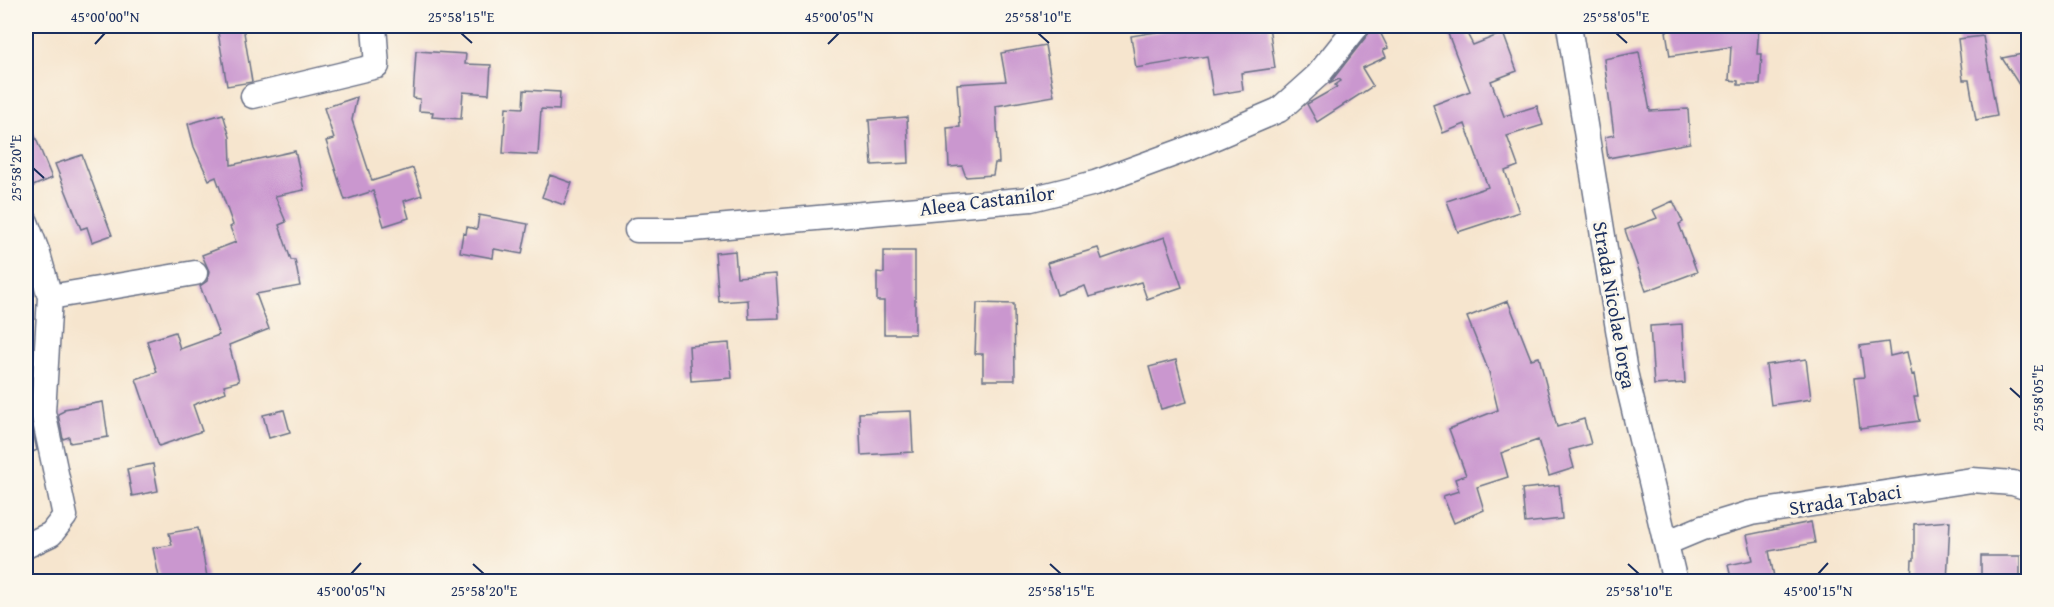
<svg xmlns="http://www.w3.org/2000/svg" width="2054" height="607" viewBox="0 0 2054 607" font-family="'Gentium Book Plus',serif">
<style>
.building{fill:#ca97cf}
.lines{fill:none;stroke-linecap:round;stroke-linejoin:round}
.minor-casing{stroke:#686f85;stroke-width:27}
.minor{stroke:#fff;stroke-width:24}
.ticks{fill:none;stroke:#1b2f5e;stroke-width:2}
.labels{text-anchor:middle;dominant-baseline:central;stroke-width:6;stroke-linejoin:round;paint-order:stroke}
.street-label{font-size:20px;fill:#1b2f5e;stroke:#fbf7ec}
.neatline{fill:none;stroke:#1b2f5e;stroke-width:2}
.ticks-label{font-size:15px;text-anchor:middle;fill:#1b2f5e}
</style>
<rect width="100%" height="100%" fill="#fbf7ec"/>
<filter id="ink" filterUnits="userSpaceOnUse"><feTurbulence type="fractalNoise" baseFrequency=".0167" numOctaves="2"/><feDisplacementMap in="SourceGraphic" scale="12" xChannelSelector="R" yChannelSelector="G"/><feConvolveMatrix kernelMatrix="1 2 1 2 8 2 1 2 1" color-interpolation-filters="sRGB"/></filter>
<filter id="wash" filterUnits="userSpaceOnUse"><feTurbulence type="fractalNoise" baseFrequency=".008" numOctaves="4" result="noise"/><feDisplacementMap in="SourceGraphic" scale="24" xChannelSelector="R" yChannelSelector="G"/><feGaussianBlur stdDeviation="1.35" result="paint"/><feColorMatrix in="noise" values="0 0 0 0 0 0 0 0 0 0 0 0 0 0 0 0 0 1.4 0 .05"/><feComposite in="paint" operator="in"/></filter>
<g filter="url(#wash)">
<rect width="100%" height="100%" fill="#f6e5ce"/>
<g id="blocks">
<!-- building -->
<path class="building" d="M 217,26 L 243,26 L 252,82 L 227,86 Z
M 1193,26 L 1269,26 L 1275,68 L 1241,73 L 1243,90 L 1213,95 L 1207,56 L 1136,68 L 1131,36 Z
M 1445,26 L 1463,26 L 1473,45 L 1503,33 L 1517,71 L 1491,81 L 1504,116 L 1537,106 L 1543,125 L 1507,136 L 1518,166 L 1505,171 L 1519,212 L 1458,232 L 1447,201 L 1488,187 L 1465,124 L 1443,133 L 1433,105 L 1470,91 Z
M 1698,26 L 1759,26 L 1757,54 L 1762,54 L 1760,85 L 1738,85 L 1738,81 L 1729,80 L 1731,47 L 1670,56 L 1666,31 Z
M 1378,28 L 1388,48 L 1383,50 L 1386,57 L 1362,68 L 1373,86 L 1317,122 L 1307,104 L 1337,87 L 1335,85 L 1341,81 L 1339,79 L 1329,84 L 1369,33 Z
M 1983,36 L 1997,116 L 1976,120 L 1969,80 L 1963,80 L 1958,39 Z
M 1045,45 L 1054,96 L 996,106 L 999,163 L 995,163 L 993,175 L 966,177 L 962,166 L 949,167 L 947,128 L 960,127 L 957,84 L 1006,81 L 1001,53 Z
M 416,51 L 466,54 L 465,64 L 491,65 L 489,94 L 463,92 L 461,119 L 432,117 L 433,112 L 419,111 L 420,99 L 413,98 Z
M 1639,52 L 1650,111 L 1688,109 L 1690,143 L 1608,158 L 1605,137 L 1614,135 L 1604,59 Z
M 2028,53 L 2028,99 L 2002,58 Z
M 524,90 L 560,92 L 559,110 L 541,109 L 538,155 L 503,153 L 506,107 L 523,108 Z
M 357,97 L 352,120 L 372,181 L 413,168 L 422,195 L 404,201 L 409,218 L 384,226 L 373,191 L 345,200 L 326,141 L 334,139 L 324,108 Z
M 26,114 L 52,178 L 26,189 Z
M 223,114 L 230,137 L 231,165 L 295,151 L 304,190 L 275,196 L 286,222 L 279,225 L 291,260 L 295,260 L 300,286 L 256,294 L 269,329 L 229,345 L 239,381 L 224,385 L 226,392 L 193,405 L 202,431 L 159,446 L 136,379 L 157,372 L 147,341 L 175,332 L 180,349 L 219,335 L 200,286 L 207,281 L 209,271 L 202,255 L 236,242 L 230,227 L 233,225 L 216,177 L 209,180 L 194,147 L 188,124 Z
M 907,117 L 909,163 L 872,165 L 869,120 Z
M 82,155 L 112,235 L 92,242 L 87,227 L 81,229 L 55,164 Z
M 550,175 L 572,183 L 564,205 L 542,197 Z
M 1673,201 L 1683,222 L 1679,224 L 1697,272 L 1646,291 L 1625,230 L 1657,218 L 1653,210 Z
M 479,215 L 528,224 L 522,254 L 494,249 L 493,258 L 460,252 L 463,233 L 466,234 L 467,227 L 477,229 Z
M 1165,237 L 1182,287 L 1147,299 L 1141,282 L 1089,297 L 1085,286 L 1057,295 L 1047,263 L 1098,248 L 1102,259 Z
M 735,251 L 737,277 L 776,274 L 779,318 L 749,319 L 748,300 L 719,302 L 715,253 Z
M 884,251 L 915,251 L 915,334 L 884,334 L 884,301 L 877,301 L 877,272 L 884,273 Z
M 1508,301 L 1531,359 L 1539,357 L 1557,427 L 1584,419 L 1591,444 L 1569,450 L 1574,468 L 1549,476 L 1538,440 L 1501,453 L 1508,477 L 1477,487 L 1484,510 L 1454,523 L 1443,496 L 1459,491 L 1455,479 L 1466,475 L 1449,429 L 1498,410 L 1489,372 L 1467,317 Z
M 977,303 L 1014,304 L 1015,380 L 983,380 L 983,354 L 975,354 Z
M 1682,324 L 1685,383 L 1654,385 L 1650,326 Z
M 1888,342 L 1890,356 L 1907,352 L 1912,375 L 1914,374 L 1918,397 L 1914,397 L 1919,421 L 1860,429 L 1854,378 L 1864,377 L 1860,346 Z
M 729,343 L 732,378 L 691,381 L 689,346 Z
M 1806,359 L 1811,399 L 1771,405 L 1766,365 Z
M 1176,360 L 1187,402 L 1161,409 L 1149,367 Z
M 103,402 L 108,437 L 70,443 L 69,437 L 63,439 L 58,414 L 64,411 L 64,409 Z
M 284,410 L 290,432 L 269,438 L 263,415 Z
M 911,411 L 913,452 L 861,455 L 859,413 Z
M 31,424 L 37,450 L 26,455 L 26,426 Z
M 153,464 L 158,491 L 132,496 L 127,469 Z
M 1559,485 L 1562,519 L 1525,523 L 1522,489 Z
M 1950,521 L 1947,582 L 1911,582 L 1912,560 L 1914,560 L 1914,524 Z
M 1811,522 L 1815,543 L 1769,551 L 1775,582 L 1732,582 L 1728,565 L 1753,560 L 1747,535 Z
M 198,528 L 208,582 L 160,582 L 153,548 L 172,545 L 169,533 Z
M 1981,556 L 2020,556 L 2020,582 L 1981,582 Z"/>
</g>
</g>
<g filter="url(#ink)">
<use href="#blocks" fill-opacity="0" stroke="#686f85" stroke-width="1.5"/>
<g class="lines">
<defs>
<path id="minor" d="M 1569,26 L 1625,372 L 1675,582
M 253,96 L 377,66 L 374,26
M 26,222 L 38,254 L 50,297 L 43,412 L 65,516 L 51,534 L 26,546
M 637,230 L 682,230 L 1031,199 L 1095,183 L 1190,148 L 1279,110 L 1318,75 L 1357,26
M 50,297 L 195,273
M 1666,543 L 1702,528 L 1751,513 L 1972,480 L 2013,483 L 2028,488"/>
</defs>
<!-- minor casing -->
<use href="#minor" class="minor-casing"/>
<!-- minor -->
<use href="#minor" class="minor"/>
</g>
</g>
<!-- ticks -->
<path class="ticks" d="M 461,33 L 472,43M 1038,33 L 1049,43M 1616,33 L 1627,43M 95,44 L 105,33M 828,44 L 839,33M 33,168 L 44,178M 2010,388 L 2021,398M 473,564 L 484,574M 1050,564 L 1061,574M 1628,564 L 1639,574M 351,574 L 361,563M 1818,574 L 1828,563"/>
<g class="labels">
<!-- street labels -->
<g class="street-label">
<text transform="translate(987 200) rotate(-7)">Aleea Castanilor</text>
<text transform="translate(1615 305) rotate(80)">Strada Nicolae Iorga</text>
<text transform="translate(1845 499) rotate(-9)">Strada Tabaci</text>
</g>
</g>
<!-- margin -->
<rect width="2054" height="607" fill="none" stroke="#fbf7ec" stroke-width="66"/>
<rect x="33" y="33" width="1988" height="541" class="neatline"/>
<g class="ticks-label">
<text x="105" y="22">45°00'00"N</text>
<text x="461" y="22">25°58'15"E</text>
<text x="839" y="22">45°00'05"N</text>
<text x="1038" y="22">25°58'10"E</text>
<text x="1616" y="22">25°58'05"E</text>
<text transform="translate(16 168) rotate(-90)" y="5">25°58'20"E</text>
<text transform="translate(2038 398) rotate(-90)" y="5">25°58'05"E</text>
<text x="351" y="596">45°00'05"N</text>
<text x="484" y="596">25°58'20"E</text>
<text x="1061" y="596">25°58'15"E</text>
<text x="1639" y="596">25°58'10"E</text>
<text x="1818" y="596">45°00'15"N</text>
</g>
</svg>
